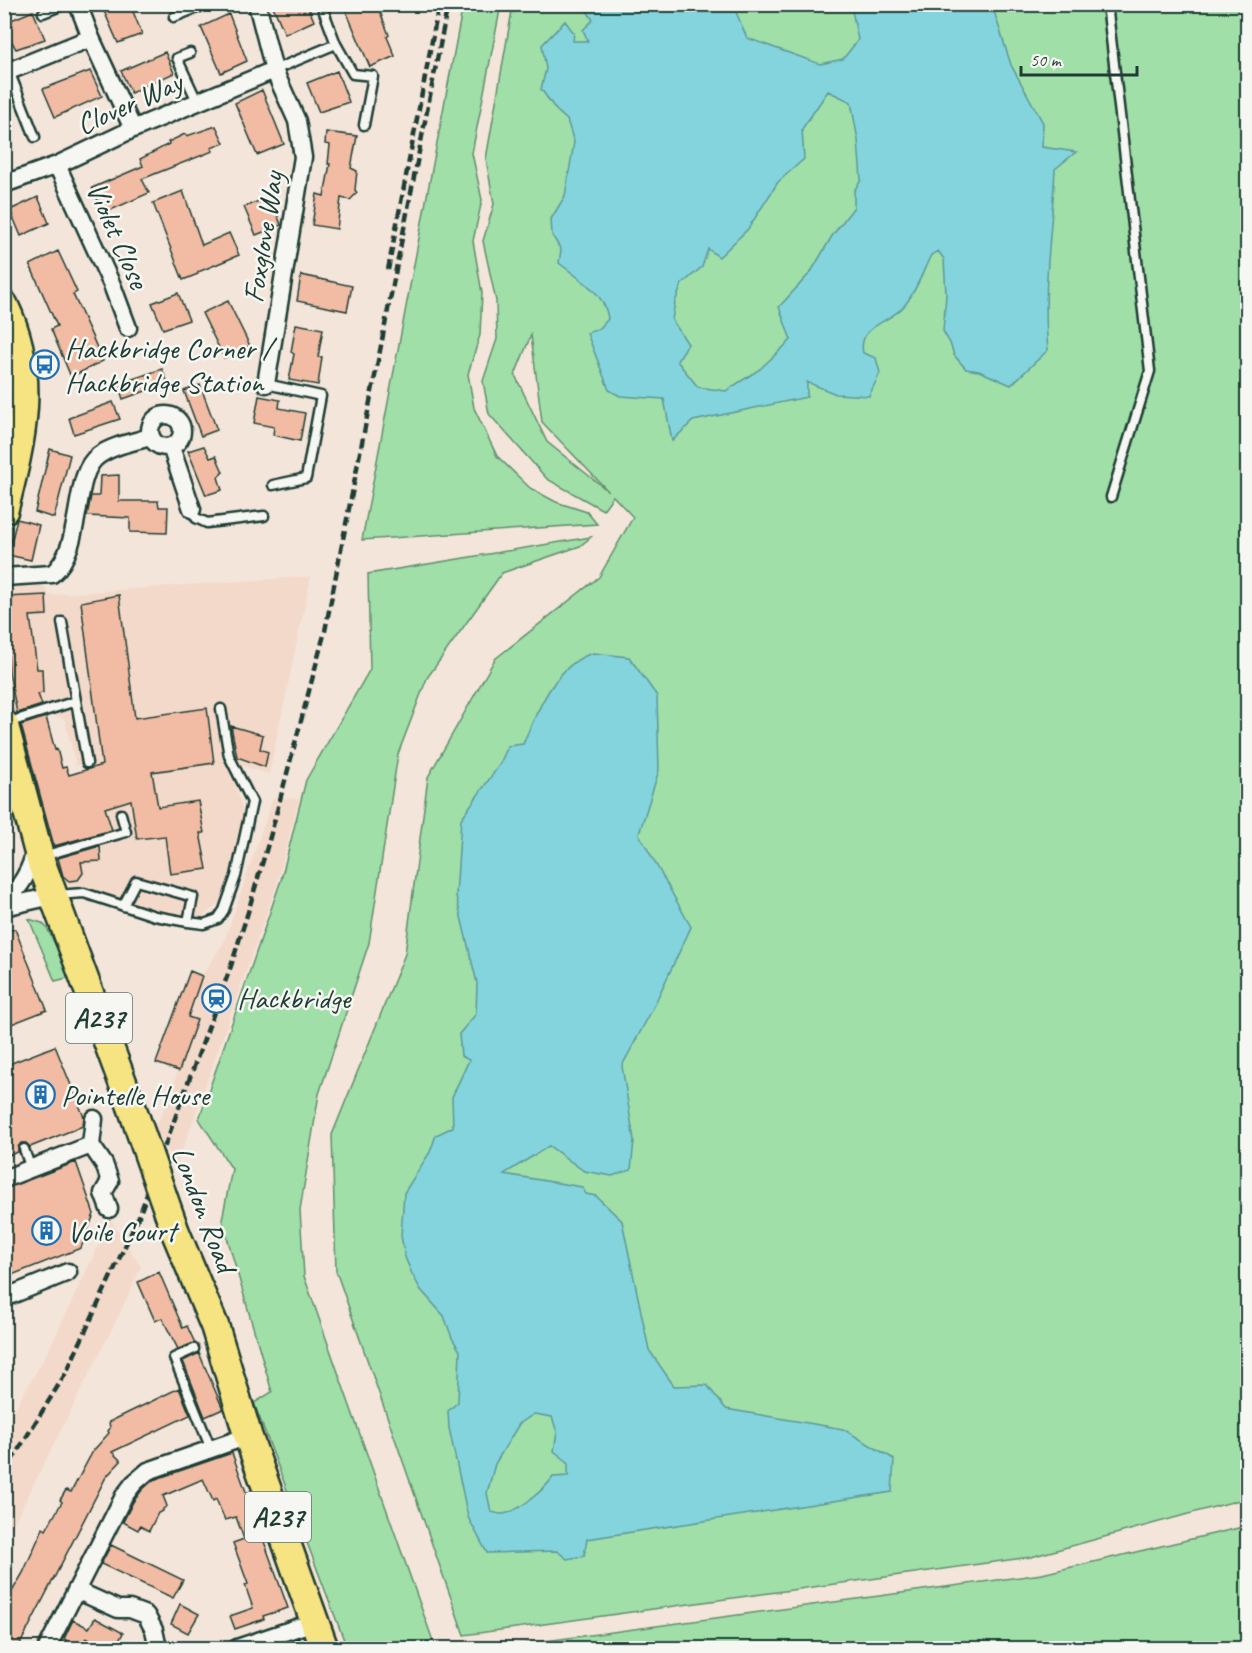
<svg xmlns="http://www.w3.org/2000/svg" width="1252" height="1653" viewBox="0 0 1252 1653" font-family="Caveat,sans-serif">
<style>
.built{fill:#f3d9ca}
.green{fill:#a0dfa7;stroke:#608e6e;stroke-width:1.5;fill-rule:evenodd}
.water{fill:#84d4dd;stroke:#5c9899;stroke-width:1.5;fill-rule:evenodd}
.building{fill:#f1bca3;stroke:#1f3d34;stroke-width:1.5}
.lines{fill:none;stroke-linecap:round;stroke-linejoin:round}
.lane-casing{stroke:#1f3d34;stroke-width:13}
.street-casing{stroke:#1f3d34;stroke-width:21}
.primary-casing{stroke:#1f3d34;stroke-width:32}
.lane{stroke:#f6f6f2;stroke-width:8}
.street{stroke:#f6f6f2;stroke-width:16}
.primary{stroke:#f6e381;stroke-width:27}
.rail{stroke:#1f3d34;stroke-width:4.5;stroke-dasharray:9 4.5;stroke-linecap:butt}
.primary-bridge-casing{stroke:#1f3d34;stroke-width:32;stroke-linecap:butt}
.primary-bridge{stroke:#f6e381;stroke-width:27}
.labels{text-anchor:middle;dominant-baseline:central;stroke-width:5;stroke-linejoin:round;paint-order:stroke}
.shield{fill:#f6f6f2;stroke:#60746d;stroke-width:1.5}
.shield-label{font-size:28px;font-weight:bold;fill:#1f3d34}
.street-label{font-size:30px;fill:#1f3d34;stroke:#f6f6f2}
.poi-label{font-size:30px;fill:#1f3d34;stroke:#f6f6f2;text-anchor:start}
</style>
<rect width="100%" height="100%" fill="#f4e5da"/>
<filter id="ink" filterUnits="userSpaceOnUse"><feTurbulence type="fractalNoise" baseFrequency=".0167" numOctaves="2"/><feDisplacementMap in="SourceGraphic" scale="12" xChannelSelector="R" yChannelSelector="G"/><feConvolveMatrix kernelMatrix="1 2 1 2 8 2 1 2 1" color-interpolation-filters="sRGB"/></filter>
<g filter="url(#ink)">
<!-- built -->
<path class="built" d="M 311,576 L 269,774 L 243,766 L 234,779 L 246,823 L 220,902 L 202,917 L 184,917 L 131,906 L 66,884 L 62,880 L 51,855 L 103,840 L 85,764 L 76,766 L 65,720 L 49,713 L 11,719 L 4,676 L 4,587 L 39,579 L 49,595 Z
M 273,798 L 299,799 L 276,887 L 177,1166 L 155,1128 L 173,1090 L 190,1010 L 190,971 L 202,976 L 224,942 Z
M 111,1220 L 141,1267 L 120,1313 L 5,1541 L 5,1426 L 47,1353 Z"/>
<!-- green -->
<path class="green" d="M 463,5 L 501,5 L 472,153 L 482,200 L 473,241 L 482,293 L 480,335 L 468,374 L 474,408 L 497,456 L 530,488 L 556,502 L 587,512 L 597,524 L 362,540 Z
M 513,5 L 1247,5 L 1247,1498 L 1031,1557 L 464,1635 L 336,1271 L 332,1135 L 405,954 L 428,777 L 495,659 L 599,577 L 633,517 L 613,496 L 603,510 L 547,479 L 489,414 L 483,381 L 497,339 L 496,301 L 483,241 L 494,204 L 486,159 ZM 531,335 L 542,422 L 608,491 L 547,442 L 515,375 Z
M 591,537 L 580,546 L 502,573 L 427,678 L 398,754 L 369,943 L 319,1094 L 300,1210 L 304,1276 L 433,1641 L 407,1648 L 347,1648 L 254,1403 L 272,1392 L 222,1220 L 232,1169 L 199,1119 L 281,880 L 306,780 L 370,669 L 368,574 Z
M 29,919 L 42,923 L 47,928 L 71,977 L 55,981 Z
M 1247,1526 L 1247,1648 L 494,1648 L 1042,1574 Z"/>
<!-- water -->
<path class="water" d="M 583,5 L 733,5 L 747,38 L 820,64 L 843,59 L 858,40 L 851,5 L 992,5 L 1011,65 L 1043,123 L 1042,147 L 1076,152 L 1055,169 C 1052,229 1042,289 1048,350 L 1011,385 L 979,371 L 966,369 L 954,355 L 950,343 L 943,331 L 946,295 L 944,259 L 938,251 L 931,255 C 923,271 916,292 904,306 C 890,323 857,325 863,353 L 876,358 L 880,373 L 869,396 L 836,394 L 807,382 L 807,397 L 693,421 L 672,441 L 664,399 L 620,396 L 609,390 L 587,333 L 600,328 L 608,319 C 605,292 579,279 559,263 L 561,250 L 552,235 L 551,219 L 565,196 L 574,142 L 567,120 L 556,110 L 541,89 L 546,69 L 542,45 L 565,21 L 574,33 L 573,41 L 588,41 L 583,30 L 593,20 ZM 828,91 L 851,102 L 858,140 L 861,180 L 854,191 L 854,207 L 832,236 L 811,272 L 779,307 L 791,340 L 760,369 L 726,391 L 698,387 L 677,361 L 688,344 L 672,320 L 675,302 L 682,284 L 702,267 L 708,249 L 719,257 L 748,229 L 778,182 L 804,159 L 802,129 Z
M 593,653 L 629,657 L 657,696 L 659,770 L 639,834 L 691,927 L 652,1010 L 622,1066 L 634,1140 L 631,1170 L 612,1176 L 584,1171 L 549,1146 L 504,1174 L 582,1187 L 586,1194 L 596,1196 L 622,1221 L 649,1350 L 674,1386 L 707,1385 L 726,1409 L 843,1429 L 894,1459 L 892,1492 L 587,1539 L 584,1556 L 567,1559 L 557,1551 L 487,1553 L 468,1517 L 449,1428 L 448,1411 L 458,1402 L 460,1351 L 452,1338 L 444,1316 L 421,1290 L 412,1274 L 405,1257 L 401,1236 L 404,1193 L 430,1152 L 436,1135 L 453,1127 L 452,1097 L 469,1060 L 461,1056 L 459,1034 L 476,1014 L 477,983 L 456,896 L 461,819 L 500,764 L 508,746 L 523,744 C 537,712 555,664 593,653 ZM 534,1414 L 552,1417 L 557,1432 L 554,1451 L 568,1462 L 568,1476 L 553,1477 C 545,1489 516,1514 501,1514 C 497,1514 494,1512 491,1512 L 487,1493 L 495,1464 L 519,1424 Z"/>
<!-- building -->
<path class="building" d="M 101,4 L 130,4 L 142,34 L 118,43 Z
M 272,4 L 307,4 L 314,21 L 285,34 Z
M 343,4 L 374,4 L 376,10 L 379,9 L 389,35 L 387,37 L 395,56 L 370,67 Z
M 33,11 L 45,39 L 16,49 L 11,40 L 4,43 L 4,23 Z
M 229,14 L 247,61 L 221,73 L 201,27 Z
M 165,52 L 174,73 L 131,93 L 121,71 Z
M 90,71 L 102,96 L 55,117 L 43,89 Z
M 337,71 L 349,102 L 319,112 L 307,83 Z
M 262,90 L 284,144 L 257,155 L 235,103 Z
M 216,126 L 224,143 L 211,148 L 213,151 L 142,179 L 149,193 L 104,213 L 92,188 L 143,166 L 140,159 L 169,144 L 168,142 L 185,134 L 187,136 Z
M 326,132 L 357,136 L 351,168 L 357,171 L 355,190 L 357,193 L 350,200 L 341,198 L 337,229 L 312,225 L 317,194 L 324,196 L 330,164 L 328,164 L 330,145 L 325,144 Z
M 183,191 L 202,245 L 229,233 L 239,255 L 198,272 L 198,274 L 183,280 L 153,203 Z
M 271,196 L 281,225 L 256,235 L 244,207 Z
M 38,197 L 49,223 L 21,236 L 10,210 Z
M 58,251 L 77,292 L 73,294 L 103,361 L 71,377 L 51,329 L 57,326 L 30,265 Z
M 301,275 L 352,286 L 347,311 L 297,301 Z
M 178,293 L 189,320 L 163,329 L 152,303 Z
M 228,301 L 250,346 L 224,358 L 202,313 Z
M 296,324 L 323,329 L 318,357 L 322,357 L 318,385 L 289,380 L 294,354 L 291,352 Z
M 162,369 L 168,383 L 123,399 L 118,384 Z
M 200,385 L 217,430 L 201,436 L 184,391 Z
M 259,396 L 280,400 L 279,408 L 305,413 L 300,441 L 273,435 L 274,427 L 254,423 Z
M 113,402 L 120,419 L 74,434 L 69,418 Z
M 204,446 L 210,458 L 216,456 L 223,472 L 218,477 L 222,490 L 206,495 L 188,451 Z
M 50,449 L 70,455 L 54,518 L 35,512 Z
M 119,475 L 119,501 L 158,501 L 159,507 L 168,507 L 167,533 L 130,532 L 130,518 L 87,516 L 91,496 L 99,496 L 100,476 Z
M 17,519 L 39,525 L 31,560 L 8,555 Z
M 46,595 L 47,615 L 30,616 L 37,669 L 42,669 L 43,693 L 38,694 L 42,705 L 17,713 L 9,672 L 5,597 Z
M 119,595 L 135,718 L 207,708 L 214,763 L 152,772 L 158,807 L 198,801 L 204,833 L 200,833 L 207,869 L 170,874 L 165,836 L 137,839 L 131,800 L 105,808 L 112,830 L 54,846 L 21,725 L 46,717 L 55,750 L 57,749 L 62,768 L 66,767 L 69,775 L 102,765 L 81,602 Z
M 231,726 L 263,735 L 260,749 L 268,752 L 265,767 L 237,757 Z
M 100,846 L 101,861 L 81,862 L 83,873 L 78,880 L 69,881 L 63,876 L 58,858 Z
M 15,929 L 47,1010 L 4,1027 L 4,933 Z
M 190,971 L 202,976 L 188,1017 L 197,1020 L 179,1071 L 156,1063 Z
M 55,1046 L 84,1117 L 83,1126 L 30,1147 L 26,1143 L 21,1143 L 18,1147 L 18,1152 L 4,1157 L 4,1066 Z
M 76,1162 L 94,1214 L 81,1248 L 4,1278 L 4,1189 Z
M 159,1272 L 183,1328 L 187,1326 L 195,1343 L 178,1349 L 162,1318 L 155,1321 L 138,1282 Z
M 199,1353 L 223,1409 L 205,1417 L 183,1361 Z
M 179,1388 L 190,1415 L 112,1452 L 121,1461 L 106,1477 L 18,1648 L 4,1648 L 4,1605 L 23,1573 L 43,1528 L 46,1530 L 62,1502 L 60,1500 L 66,1490 L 71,1492 L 93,1451 L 109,1433 L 108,1431 L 110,1428 L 109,1422 Z
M 232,1453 L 288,1608 L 263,1616 L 264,1619 L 235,1629 L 230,1616 L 253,1608 L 245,1585 L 248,1584 L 233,1543 L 244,1539 L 236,1517 L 225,1520 L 216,1499 L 213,1501 L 203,1479 L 163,1496 L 167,1506 L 163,1509 L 163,1511 L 158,1513 L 149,1531 L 140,1526 L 138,1530 L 123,1522 L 133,1502 L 142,1490 L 153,1480 Z
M 111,1545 L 183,1580 L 173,1598 L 101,1564 Z
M 180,1604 L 199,1614 L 188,1633 L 171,1624 Z
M 95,1618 L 123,1633 L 115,1648 L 107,1648 L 86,1638 L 81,1648 L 64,1639 L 73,1620 L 89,1628 Z
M 299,1638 L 302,1648 L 281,1648 L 279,1645 Z"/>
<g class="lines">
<defs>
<path id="lane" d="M 321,4 L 336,44 L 353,74 L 373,76 L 364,125
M 1107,4 L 1150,371 L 1111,497
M 43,13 L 66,4
M 174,17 L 207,4
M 190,53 L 177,58 L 197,101
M 274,70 L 336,44
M 9,71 L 35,137
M 266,384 L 321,396 L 306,478 L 273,485
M 192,509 L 196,518 L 207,523 L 264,516
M 62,622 L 87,763
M 7,723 L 76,701
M 43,856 L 126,832 L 121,814
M 56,895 L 84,893 L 155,916 L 188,922 L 204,924 L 218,919 L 224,910 L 236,876 L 252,802 L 229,756 L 221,709
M 123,906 L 136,881 L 193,897 L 188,922
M 24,1149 L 31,1169
M 194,1349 L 174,1358 L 211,1449"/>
<path id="street" d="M 78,4 L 91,38 L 133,129
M 257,4 L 274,70 L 297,121 L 303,157 L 266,384
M 4,73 L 91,38
M 57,165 L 112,285 L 128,328
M 4,184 L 57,165 L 133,129 L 274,70
M150 431a16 16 0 1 1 32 0a16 16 0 1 1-32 0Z
M 171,447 L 192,509
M 4,577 L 52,574 C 85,547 71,475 98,456 C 113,445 134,442 150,437
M 4,904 C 20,887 32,870 35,848
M 4,907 L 52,896
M 91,1145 L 94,1119
M 4,1179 L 91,1145 L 104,1164 L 110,1181 L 103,1193 L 109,1209
M 4,1298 L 68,1272
M 76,1590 L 118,1609 L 130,1609 L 146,1615 L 154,1630 L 158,1648
M 47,1648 L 124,1496 L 134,1483 L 148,1471 L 248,1436
M 237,1648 L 314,1622"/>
<path id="primary" d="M 4,305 C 38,375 22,439 4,510
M 4,724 L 41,862 L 131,1105
M 175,1231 L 215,1327 L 248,1436 L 324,1648"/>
</defs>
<!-- lane casing -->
<use href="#lane" class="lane-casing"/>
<!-- street casing -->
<use href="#street" class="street-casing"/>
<!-- primary casing -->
<use href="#primary" class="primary-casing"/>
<!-- lane -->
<use href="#lane" class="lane"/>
<!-- street -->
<use href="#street" class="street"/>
<!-- primary -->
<use href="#primary" class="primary"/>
<!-- rail -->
<path class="rail" d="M 388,270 L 439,4
M 4,1473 L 66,1373 L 139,1216 L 231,966 L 248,912 L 270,837 L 325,631 L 448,4"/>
<defs>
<path id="primary-bridge" d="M 131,1105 L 175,1231"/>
</defs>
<!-- primary-bridge casing -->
<use href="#primary-bridge" class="primary-bridge-casing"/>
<!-- primary-bridge -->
<use href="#primary-bridge" class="primary-bridge"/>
</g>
</g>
<!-- icons -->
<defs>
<symbol id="bus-ring" viewBox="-11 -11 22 22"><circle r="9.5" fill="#f6f6f2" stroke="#1f6fb2" stroke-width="1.5"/><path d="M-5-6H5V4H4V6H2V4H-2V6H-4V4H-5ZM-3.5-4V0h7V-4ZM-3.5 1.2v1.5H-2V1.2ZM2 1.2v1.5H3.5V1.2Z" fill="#1f6fb2"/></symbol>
<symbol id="station-ring" viewBox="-11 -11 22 22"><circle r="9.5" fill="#f6f6f2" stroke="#1f6fb2" stroke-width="1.5"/><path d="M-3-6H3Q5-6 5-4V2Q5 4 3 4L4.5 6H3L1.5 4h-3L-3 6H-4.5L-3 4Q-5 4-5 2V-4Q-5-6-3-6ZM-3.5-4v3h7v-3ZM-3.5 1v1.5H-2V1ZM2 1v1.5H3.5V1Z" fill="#1f6fb2"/></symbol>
<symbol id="building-ring" viewBox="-11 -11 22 22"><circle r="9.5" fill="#f6f6f2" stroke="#1f6fb2" stroke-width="1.5"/><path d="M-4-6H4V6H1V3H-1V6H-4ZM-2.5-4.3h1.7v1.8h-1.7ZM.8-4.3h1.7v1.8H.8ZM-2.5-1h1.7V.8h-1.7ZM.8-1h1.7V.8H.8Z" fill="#1f6fb2"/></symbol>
</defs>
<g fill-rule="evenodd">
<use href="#bus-ring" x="28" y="348" width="33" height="33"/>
<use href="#station-ring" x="200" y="982" width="33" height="33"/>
<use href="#building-ring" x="24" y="1078" width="33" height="33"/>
<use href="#building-ring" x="30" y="1214" width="33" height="33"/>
</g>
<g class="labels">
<!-- shield labels -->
<g class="shield">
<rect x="66" y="993" width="66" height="50" rx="4.5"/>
<rect x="245" y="1492" width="66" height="50" rx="4.5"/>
</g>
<g class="shield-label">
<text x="99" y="1018">A237</text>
<text x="278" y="1517">A237</text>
</g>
<!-- street labels -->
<g class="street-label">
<text transform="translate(129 103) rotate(-24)">Clover Way</text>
<text transform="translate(118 235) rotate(66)">Violet Close</text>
<text transform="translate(263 237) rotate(-81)">Foxglove Way</text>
<text transform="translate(204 1209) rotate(69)">London Road</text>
</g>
<!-- poi labels -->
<g class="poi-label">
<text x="65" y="348">Hackbridge Corner /<tspan x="65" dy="34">Hackbridge Station</tspan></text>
<text x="237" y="998">Hackbridge</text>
<text x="61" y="1095">Pointelle House</text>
<text x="67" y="1231">Voile Court</text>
</g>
</g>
<!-- margin -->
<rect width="1252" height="1653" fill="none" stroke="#f6f6f2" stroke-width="24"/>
<rect x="12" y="12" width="1228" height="1629" fill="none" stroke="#1f3d34" stroke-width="2" filter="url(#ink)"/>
<!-- scale -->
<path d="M1021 66v9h116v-9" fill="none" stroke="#1f3d34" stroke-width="3"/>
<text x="1030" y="66" font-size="18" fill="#1f3d34" stroke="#f6f6f2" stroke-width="4.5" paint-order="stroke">50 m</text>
</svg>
